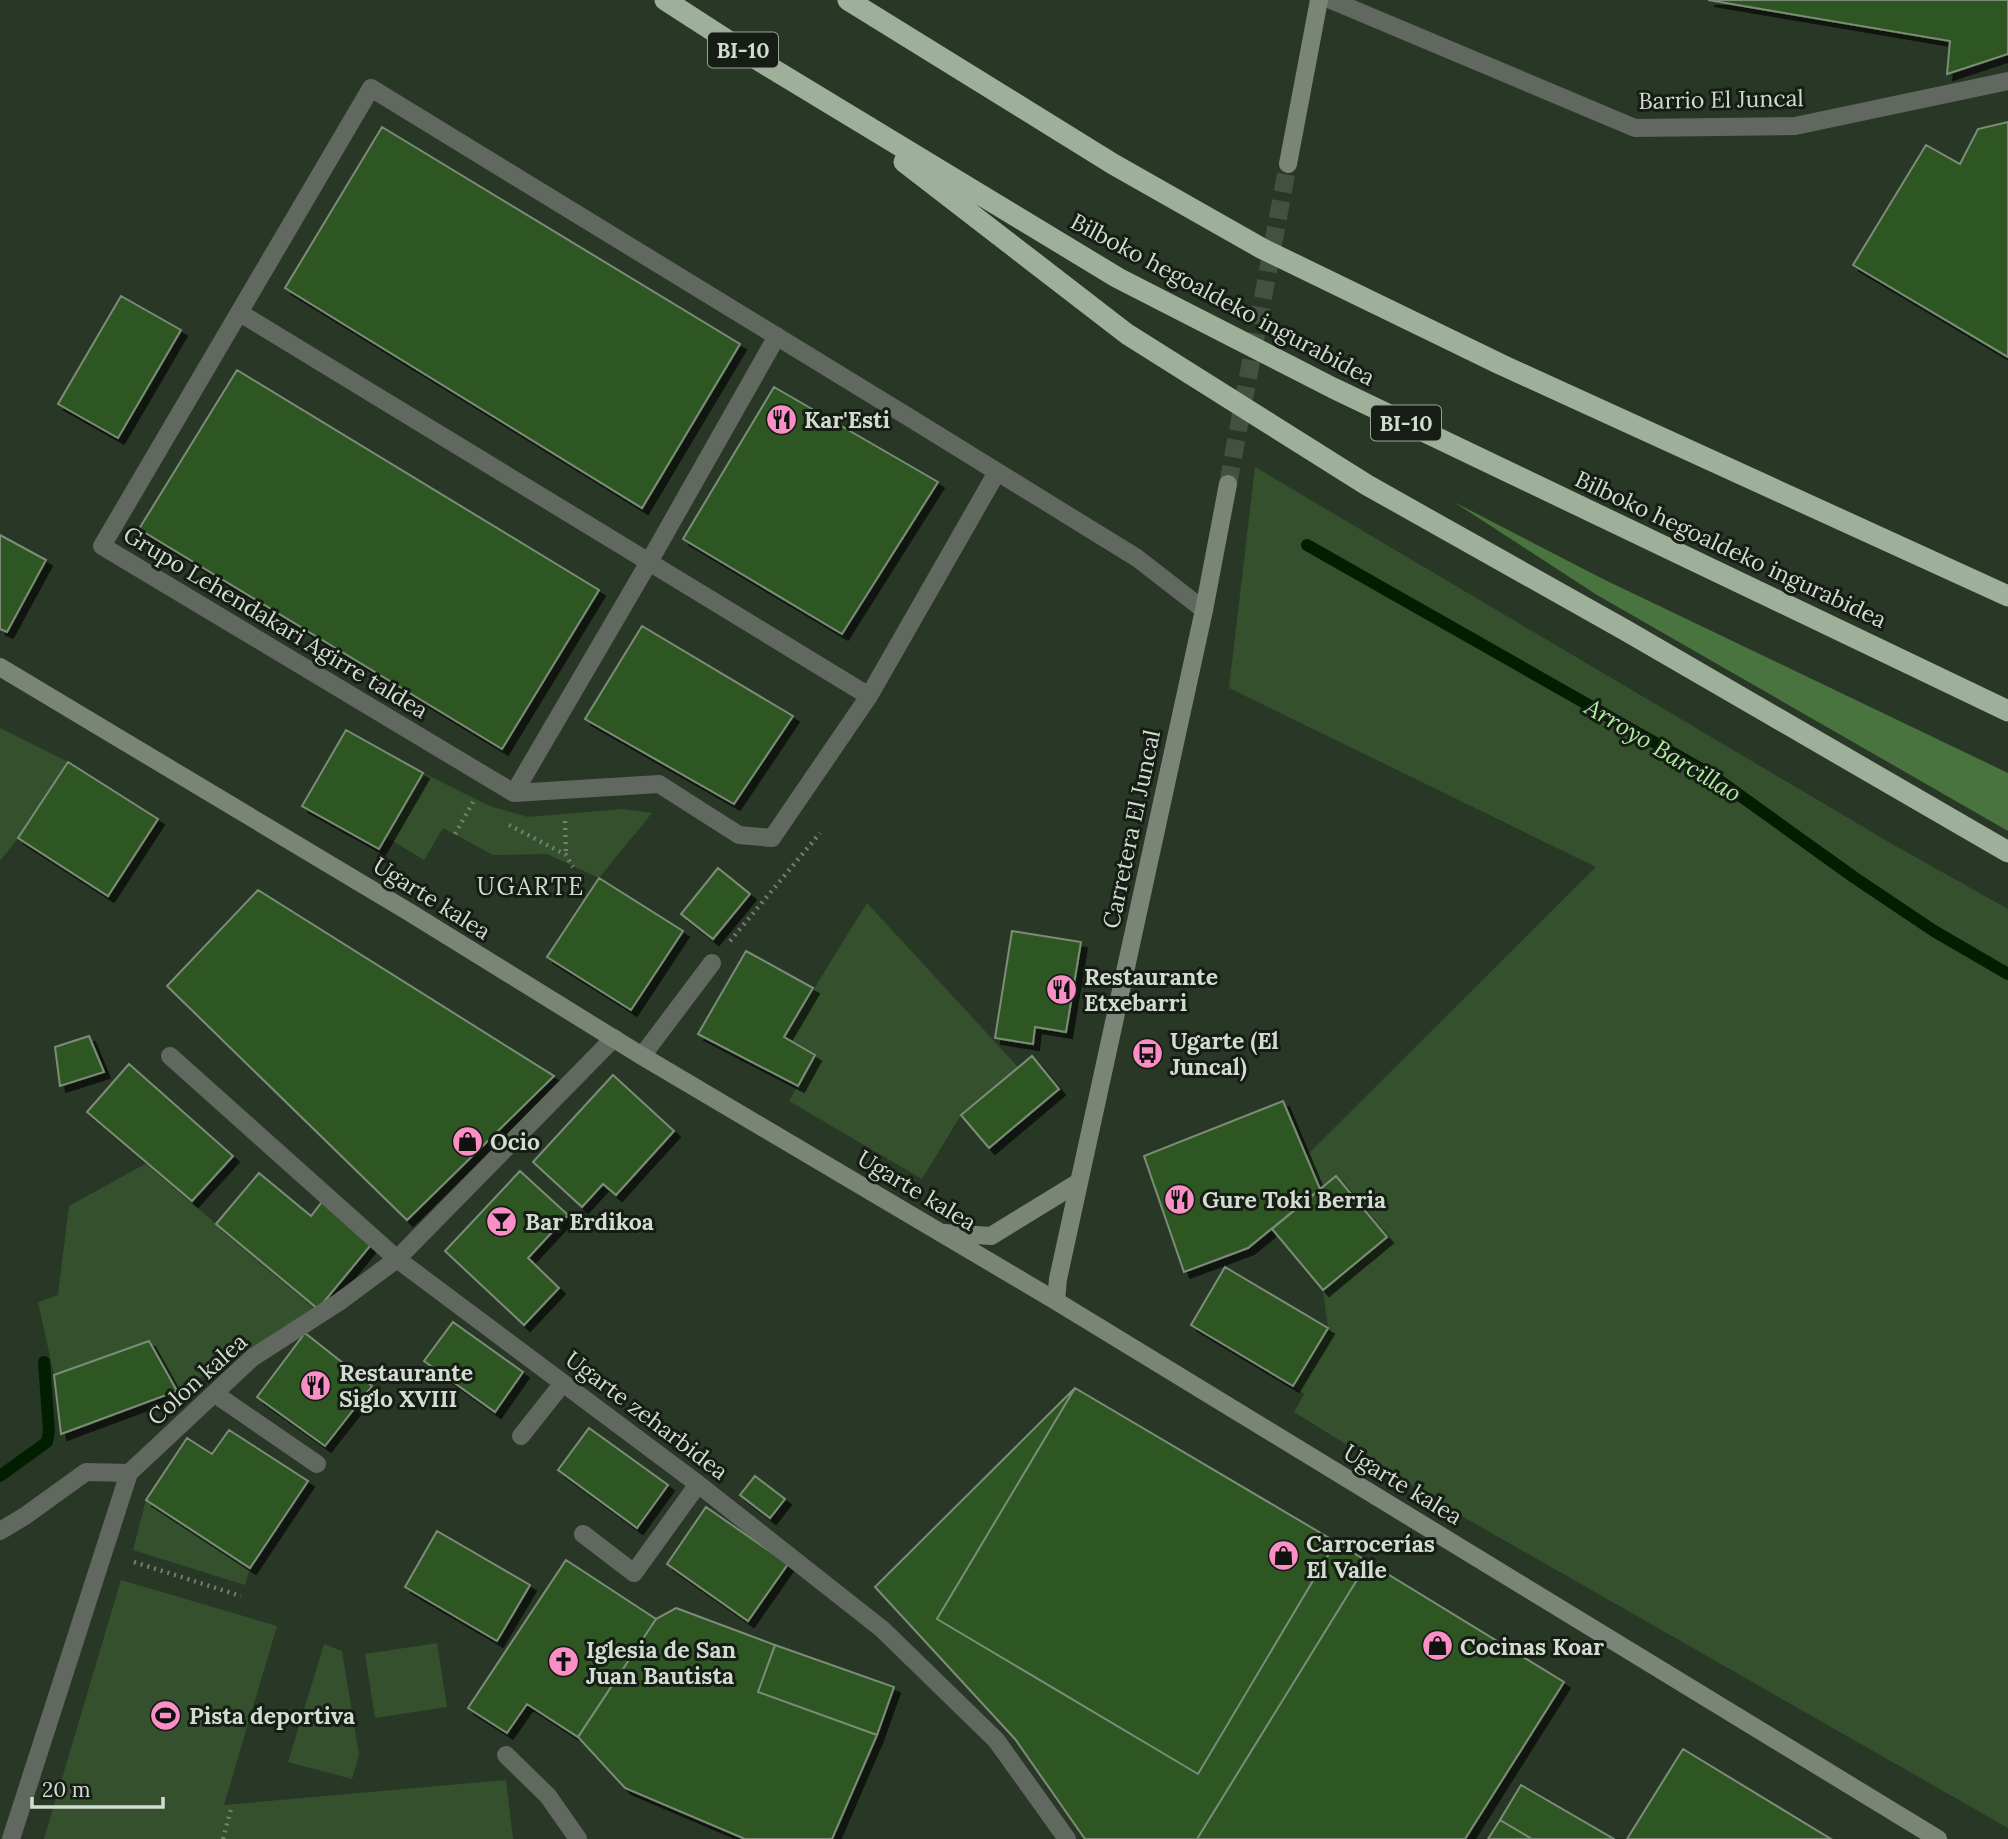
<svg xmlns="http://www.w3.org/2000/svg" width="2008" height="1839" viewBox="0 0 2008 1839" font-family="Lora,serif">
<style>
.green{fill:#34502d}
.forest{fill:#49743f}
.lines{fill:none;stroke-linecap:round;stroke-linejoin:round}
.stream{stroke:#011f00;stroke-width:12}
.building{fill:#2d5723;stroke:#7c8c78;stroke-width:2;filter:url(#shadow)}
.secondary-tunnel{stroke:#425140;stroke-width:18;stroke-dasharray:18 9;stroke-linecap:butt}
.path{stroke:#737f70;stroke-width:4.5;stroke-dasharray:2 5;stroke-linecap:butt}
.lane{stroke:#61685f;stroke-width:18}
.street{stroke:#61685f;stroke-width:18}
.secondary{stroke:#7a8577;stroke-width:18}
.highway{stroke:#9eaf9a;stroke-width:21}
.labels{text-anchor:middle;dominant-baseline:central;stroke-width:6;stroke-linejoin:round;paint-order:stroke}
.shield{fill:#161d15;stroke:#9aa399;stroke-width:2}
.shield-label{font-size:21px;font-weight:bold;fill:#d3dcd1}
.street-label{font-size:23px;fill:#d3dcd1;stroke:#161d15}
.poi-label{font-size:23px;font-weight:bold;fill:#d3dcd1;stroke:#161d15;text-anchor:start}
.water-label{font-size:24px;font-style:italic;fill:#afefa0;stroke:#161d15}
.neighbourhood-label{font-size:24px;letter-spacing:2px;fill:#d3dcd1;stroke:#161d15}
</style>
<defs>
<filter id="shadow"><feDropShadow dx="6" dy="6" stdDeviation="0" flood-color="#0009"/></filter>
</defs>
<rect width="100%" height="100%" fill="#293826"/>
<!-- green -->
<path class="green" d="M 1255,467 L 1892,844 L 2008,909 L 2008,1828 L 1460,1515 L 1294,1412 L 1304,1394 L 1293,1386 L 1328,1328 L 1323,1290 L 1387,1237 L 1336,1176 L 1320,1189 L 1306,1156 L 1596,867 L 1229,688 Z
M 0,728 L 68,762 L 18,838 L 0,861 Z
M 423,773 L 490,806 L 528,817 L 622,809 L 652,813 L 599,878 L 547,854 L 493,855 L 443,828 L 424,860 L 386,837 Z
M 867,903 L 1018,1067 L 961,1115 L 922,1179 L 789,1101 L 815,1055 L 784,1037 Z
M 147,1163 L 216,1224 L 318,1309 L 177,1391 L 148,1341 L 54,1375 L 38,1302 L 58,1295 L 69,1206 Z
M 146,1500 L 250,1568 L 245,1585 L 133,1550 Z
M 121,1580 L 277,1626 L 224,1805 L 506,1780 L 513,1839 L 44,1839 Z
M 437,1643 L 447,1707 L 375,1718 L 365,1654 Z
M 324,1644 L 342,1651 L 359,1755 L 352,1779 L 288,1762 Z"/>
<!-- forest -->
<path class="forest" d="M 1454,502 L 1605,580 L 2008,773 L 2008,831 L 1597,595 Z"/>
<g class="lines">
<!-- stream -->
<path class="stream" d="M 1307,545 L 1710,774 L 1855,878 L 1934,931 L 2008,974
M 0,1476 L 47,1442 L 49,1431 L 44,1362"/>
</g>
<!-- building -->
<path class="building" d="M 1708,0 L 2008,0 L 2008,54 L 1947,74 L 1950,41 Z
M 2008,122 L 2008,357 L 1853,265 L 1926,145 L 1960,164 L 1978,129 Z
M 382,127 L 740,344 L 642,508 L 285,288 Z
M 121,296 L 181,330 L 118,438 L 58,404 Z
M 237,370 L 599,590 L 502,749 L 139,529 Z
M 774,387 L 938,482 L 842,634 L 683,539 Z
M 0,535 L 46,560 L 7,632 L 0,629 Z
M 642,626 L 793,716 L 734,804 L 585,719 Z
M 346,730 L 423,773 L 379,849 L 302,806 Z
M 68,762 L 158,819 L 108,896 L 18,838 Z
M 718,868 L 750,894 L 713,939 L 681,914 Z
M 599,878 L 683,931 L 631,1010 L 547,957 Z
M 258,890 L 554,1076 L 407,1220 L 167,986 Z
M 1012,931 L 1081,942 L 1066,1032 L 1035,1027 L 1033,1044 L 995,1038 Z
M 746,951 L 813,988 L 784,1037 L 815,1055 L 798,1086 L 698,1034 Z
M 89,1036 L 104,1072 L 60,1086 L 55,1047 Z
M 1032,1056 L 1059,1089 L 989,1148 L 961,1115 Z
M 129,1064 L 233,1156 L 192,1201 L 87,1112 Z
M 613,1075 L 674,1131 L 616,1195 L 603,1184 L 582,1207 L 533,1162 Z
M 1283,1101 L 1320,1189 L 1248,1248 L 1184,1272 L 1144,1156 Z
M 520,1171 L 568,1215 L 528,1258 L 559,1288 L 524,1325 L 445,1251 Z
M 259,1173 L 311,1216 L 325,1198 L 375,1240 L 318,1309 L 216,1224 Z
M 1336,1176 L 1387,1237 L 1323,1290 L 1272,1229 Z
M 1225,1267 L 1328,1328 L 1293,1386 L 1191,1325 Z
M 453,1322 L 523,1372 L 495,1412 L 424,1361 Z
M 305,1333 L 372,1386 L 325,1446 L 257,1397 Z
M 149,1341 L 177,1391 L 61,1434 L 54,1375 Z
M 1075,1388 L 1336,1542 L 1198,1774 L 937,1619 Z
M 1075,1388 L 937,1619 L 1198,1774 L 1336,1542 L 1368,1562 L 1197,1839 L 1085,1839 L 1015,1739 L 875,1587 Z
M 589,1428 L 668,1485 L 637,1528 L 558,1470 Z
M 229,1430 L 308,1481 L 250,1568 L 146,1500 L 187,1438 L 212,1454 Z
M 755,1476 L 785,1499 L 770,1518 L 740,1495 Z
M 706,1507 L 788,1564 L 748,1621 L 667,1564 Z
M 437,1531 L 530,1585 L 497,1641 L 405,1587 Z
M 566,1560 L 656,1619 L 578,1737 L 527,1704 L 507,1733 L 468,1708 Z
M 1368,1562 L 1564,1682 L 1465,1839 L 1197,1839 Z
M 676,1608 L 775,1645 L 758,1692 L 877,1735 L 832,1839 L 745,1839 L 625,1788 L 578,1737 L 656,1619 Z
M 775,1645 L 894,1687 L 877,1735 L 758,1692 Z
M 1683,1749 L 1831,1839 L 1627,1839 Z
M 1521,1785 L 1614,1839 L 1532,1839 L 1500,1820 Z
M 1500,1820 L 1532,1839 L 1488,1839 Z"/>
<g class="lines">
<!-- secondary-tunnel -->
<path class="secondary-tunnel" d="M 1228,484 L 1288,164"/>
<!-- path -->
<path class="path" d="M 565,821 L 566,854
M 509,825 L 566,855 L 573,867
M 455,834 L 473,802
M 730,941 L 820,833
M 134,1562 L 241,1596
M 223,1839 L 232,1805"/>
<!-- lane -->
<path class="lane" d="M 642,1056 L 712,963"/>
<!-- street -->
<path class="street" d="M 1331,0 L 1635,128 L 1795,126 L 2008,81
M 240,313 L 869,696
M 997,472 L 869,696 L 772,838 L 739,835 L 659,784 L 514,793 L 102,546 L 371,88 L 915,421 L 1137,558 L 1204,610
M 514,793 L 649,562 L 777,336
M 170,1056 L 397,1259 L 698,1484 L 882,1629 L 996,1740 L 1067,1839
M 215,1394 L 317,1464
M 521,1436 L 563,1383
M 0,1531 L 25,1516 L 86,1472 L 129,1473
M 583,1534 L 634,1573 L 698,1484
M 506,1755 L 548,1796 L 578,1839
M 11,1839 L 129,1473 L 252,1358 L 339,1302 L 397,1259 L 614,1038"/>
<!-- secondary -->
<path class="secondary" d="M 1288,164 L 1319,0
M 0,667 L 409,912 L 642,1056 L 1056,1301 L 1938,1839
M 944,1233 L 991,1236 L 1079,1182
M 1056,1301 L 1058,1279 L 1204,610 L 1228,484"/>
<!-- highway -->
<path class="highway" d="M 665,0 L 758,60 L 1118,278 L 1333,388 L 2008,711
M 848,0 L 1113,164 L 1261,248 L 1502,365 L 2008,596
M 904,162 L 1127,334 L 1367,485 L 1625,630 L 2008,852"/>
</g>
<!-- icons -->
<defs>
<symbol id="restaurant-disc" viewBox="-11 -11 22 22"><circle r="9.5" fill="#fb8fc5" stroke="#161d15"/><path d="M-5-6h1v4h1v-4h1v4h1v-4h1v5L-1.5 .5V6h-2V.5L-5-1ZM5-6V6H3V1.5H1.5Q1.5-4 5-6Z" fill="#111"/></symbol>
<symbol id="bus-disc" viewBox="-11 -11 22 22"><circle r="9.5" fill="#fb8fc5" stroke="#161d15"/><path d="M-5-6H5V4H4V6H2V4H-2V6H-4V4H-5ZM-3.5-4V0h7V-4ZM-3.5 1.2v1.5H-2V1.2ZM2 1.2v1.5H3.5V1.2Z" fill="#111"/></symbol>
<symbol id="shop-disc" viewBox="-11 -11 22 22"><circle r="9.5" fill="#fb8fc5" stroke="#161d15"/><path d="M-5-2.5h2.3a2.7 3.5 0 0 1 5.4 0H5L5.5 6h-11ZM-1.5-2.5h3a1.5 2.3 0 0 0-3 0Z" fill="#111"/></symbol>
<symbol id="bar-disc" viewBox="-11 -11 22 22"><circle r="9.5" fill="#fb8fc5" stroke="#161d15"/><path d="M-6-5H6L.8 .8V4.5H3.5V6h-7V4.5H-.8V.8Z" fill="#111"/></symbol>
<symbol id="church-disc" viewBox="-11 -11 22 22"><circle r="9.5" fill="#fb8fc5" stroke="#161d15"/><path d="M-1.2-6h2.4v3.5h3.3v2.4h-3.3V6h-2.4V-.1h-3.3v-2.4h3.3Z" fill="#111"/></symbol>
<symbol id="stadium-disc" viewBox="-11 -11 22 22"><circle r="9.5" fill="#fb8fc5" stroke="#161d15"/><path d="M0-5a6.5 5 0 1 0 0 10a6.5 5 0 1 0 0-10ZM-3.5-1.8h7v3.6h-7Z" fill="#111"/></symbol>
</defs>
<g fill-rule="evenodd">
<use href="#restaurant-disc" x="764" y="402" width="35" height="35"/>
<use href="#restaurant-disc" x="1044" y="972" width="35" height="35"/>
<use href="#bus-disc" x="1130" y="1036" width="35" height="35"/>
<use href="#shop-disc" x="450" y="1124" width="35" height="35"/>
<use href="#restaurant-disc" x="1162" y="1182" width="35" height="35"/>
<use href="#bar-disc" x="484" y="1204" width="35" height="35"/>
<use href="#restaurant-disc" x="298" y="1368" width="35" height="35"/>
<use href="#shop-disc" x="1266" y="1538" width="35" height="35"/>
<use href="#shop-disc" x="1420" y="1628" width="35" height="35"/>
<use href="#church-disc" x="546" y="1644" width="35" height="35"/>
<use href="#stadium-disc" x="148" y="1698" width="35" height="35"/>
</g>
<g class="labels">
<!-- shield labels -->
<g class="shield">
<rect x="708" y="32.5" width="70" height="35" rx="5"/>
<rect x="1371" y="405.5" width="70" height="35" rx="5"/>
</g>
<g class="shield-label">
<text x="743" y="50">BI-10</text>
<text x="1406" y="423">BI-10</text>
</g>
<!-- street labels -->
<g class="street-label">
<text transform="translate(1721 99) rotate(-1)">Barrio El Juncal</text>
<text transform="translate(1223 299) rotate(28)">Bilboko hegoaldeko ingurabidea</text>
<text transform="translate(1731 549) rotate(25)">Bilboko hegoaldeko ingurabidea</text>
<text transform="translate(276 622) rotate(31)">Grupo Lehendakari Agirre taldea</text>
<text transform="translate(1131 829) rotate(-78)">Carretera El Juncal</text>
<text transform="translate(432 898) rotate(32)">Ugarte kalea</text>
<text transform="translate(917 1190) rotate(31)">Ugarte kalea</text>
<text transform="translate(197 1379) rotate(-42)">Colon kalea</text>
<text transform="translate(647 1415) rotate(37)">Ugarte zeharbidea</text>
<text transform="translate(1403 1484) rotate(31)">Ugarte kalea</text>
</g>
<!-- poi labels -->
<g class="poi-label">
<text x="804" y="419">Kar'Esti</text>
<text x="1084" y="976">Restaurante<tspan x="1084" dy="26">Etxebarri</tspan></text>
<text x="1170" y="1040">Ugarte (El<tspan x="1170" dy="26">Juncal)</tspan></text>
<text x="490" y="1141">Ocio</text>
<text x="1202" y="1199">Gure Toki Berria</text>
<text x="525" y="1221">Bar Erdikoa</text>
<text x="339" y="1372">Restaurante<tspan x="339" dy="26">Siglo XVIII</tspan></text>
<text x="1306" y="1543">Carrocerías<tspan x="1306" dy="26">El Valle</tspan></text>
<text x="1460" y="1646">Cocinas Koar</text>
<text x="586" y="1649">Iglesia de San<tspan x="586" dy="26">Juan Bautista</tspan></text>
<text x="189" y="1715">Pista deportiva</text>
</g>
<!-- water labels -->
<g class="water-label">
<text transform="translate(1663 750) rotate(31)">Arroyo Barcillao</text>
</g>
<!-- neighbourhood labels -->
<g class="neighbourhood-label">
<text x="531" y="886">UGARTE</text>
</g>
</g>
<!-- scale -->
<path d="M32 1797v10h131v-10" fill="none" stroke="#d3dcd1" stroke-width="3.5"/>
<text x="42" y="1797" font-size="21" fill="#d3dcd1" stroke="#161d15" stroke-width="5" paint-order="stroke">20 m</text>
</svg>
